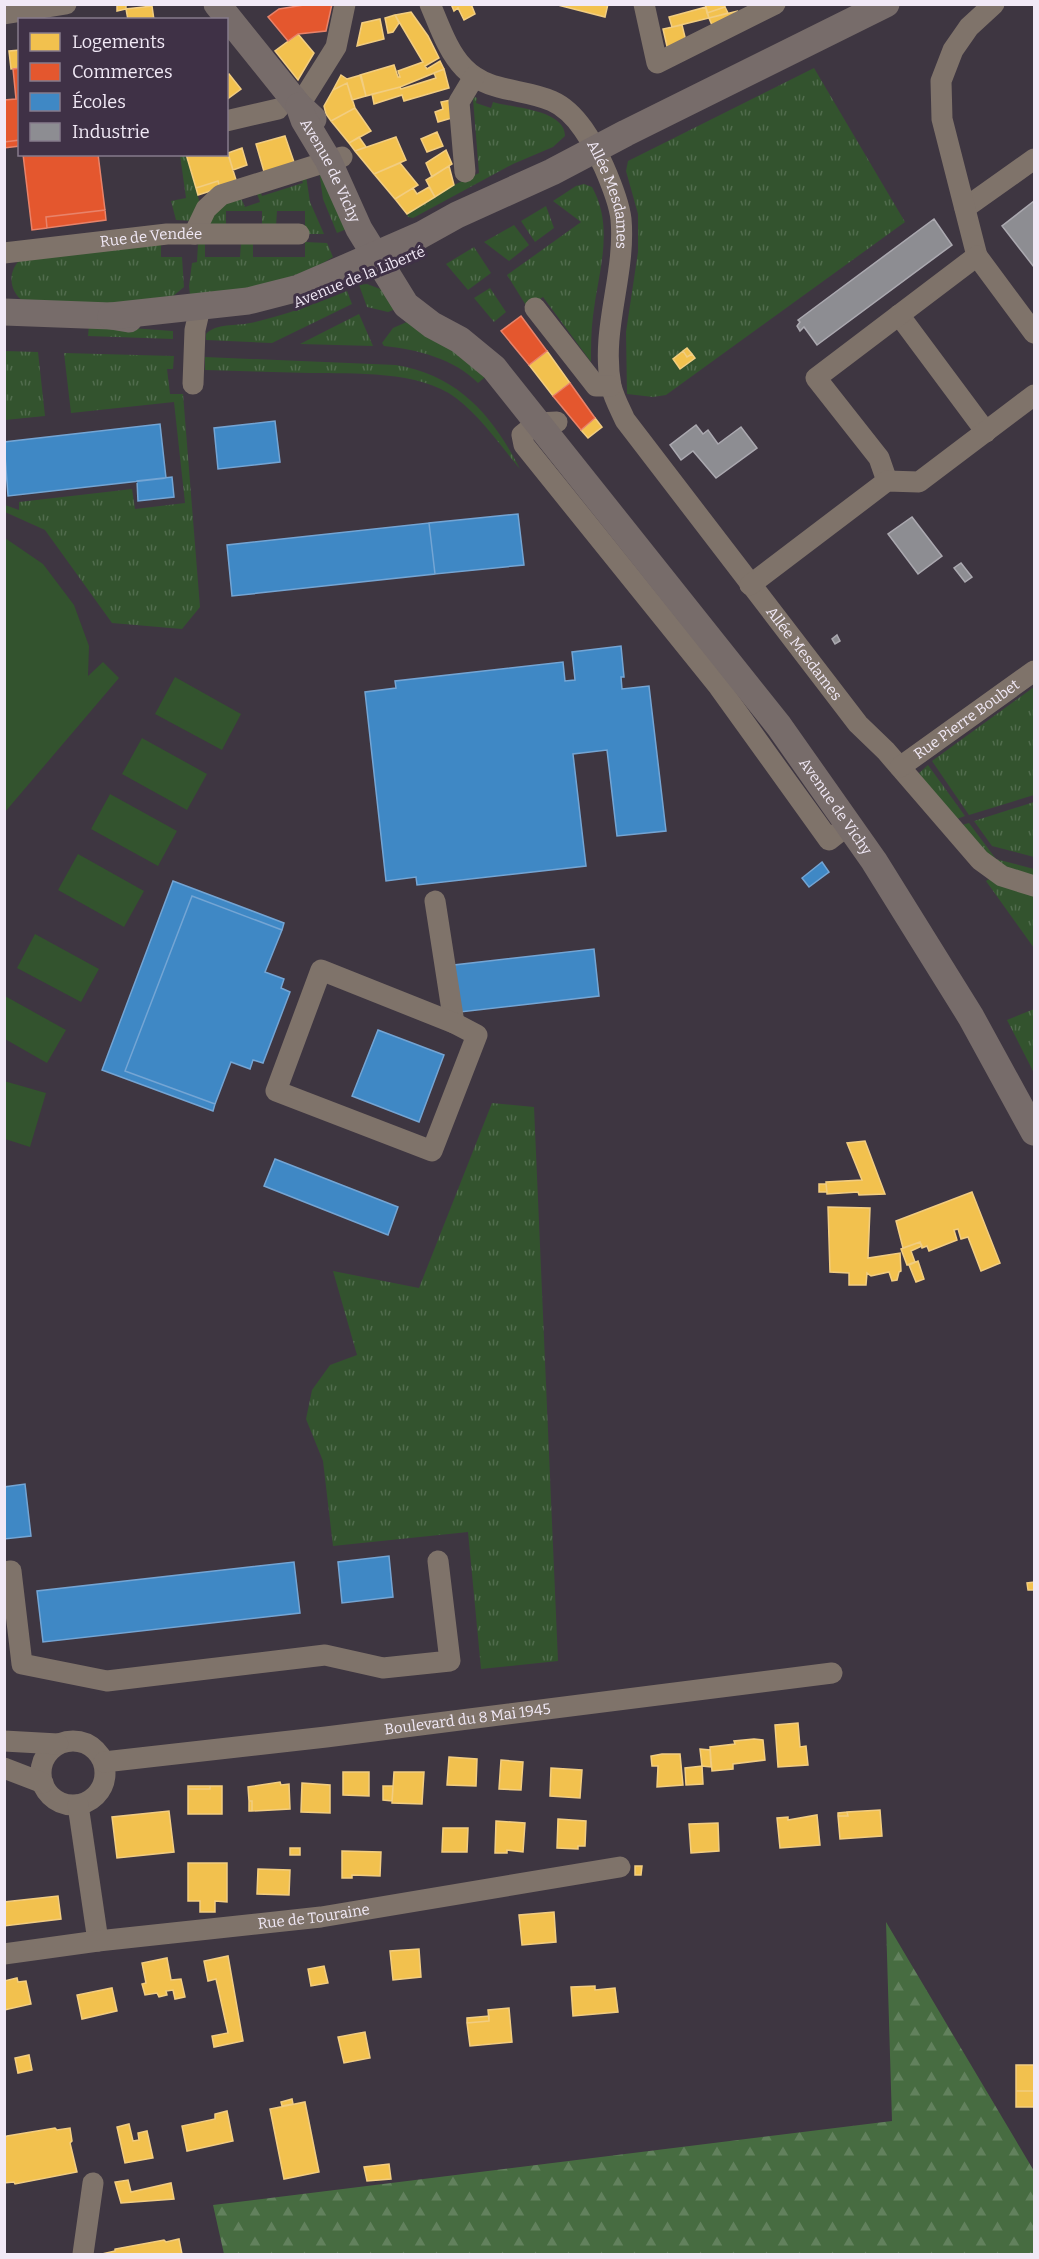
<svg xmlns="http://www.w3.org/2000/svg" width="1039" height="2259" viewBox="0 0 1039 2259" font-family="Bitter,serif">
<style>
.grass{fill:url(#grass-tufts)}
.forest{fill:url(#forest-firs)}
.pitch{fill:#33532e}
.homes{fill:#f2c14e;stroke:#f2cd80;stroke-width:1.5}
.shops{fill:#e4572e;stroke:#e8836a;stroke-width:1.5}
.schools{fill:#3f88c5;stroke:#74a5d4;stroke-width:1.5}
.industry{fill:#8d8d92;stroke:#aba9b0;stroke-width:1.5}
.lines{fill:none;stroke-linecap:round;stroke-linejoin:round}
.minor{stroke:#7f736a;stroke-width:21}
.major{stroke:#776c6a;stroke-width:27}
.labels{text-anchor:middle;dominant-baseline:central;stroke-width:6;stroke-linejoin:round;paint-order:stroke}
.street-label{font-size:15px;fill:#f1e9f6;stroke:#3f3146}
</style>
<defs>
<pattern id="grass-tufts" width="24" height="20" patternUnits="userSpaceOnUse" patternTransform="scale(1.5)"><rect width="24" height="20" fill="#33532e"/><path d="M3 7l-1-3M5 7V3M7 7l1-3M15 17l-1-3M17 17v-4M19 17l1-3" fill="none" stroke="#516c4d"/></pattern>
<pattern id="forest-firs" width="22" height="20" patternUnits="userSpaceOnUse" patternTransform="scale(1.5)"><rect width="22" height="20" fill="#476c41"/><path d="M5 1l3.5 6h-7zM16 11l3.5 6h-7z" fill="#62815d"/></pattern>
</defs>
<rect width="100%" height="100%" fill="#3e3641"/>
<!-- grass -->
<path class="grass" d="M 814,68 L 905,222 L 666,395 L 653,397 L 627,394 L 626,332 L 638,252 L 638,214 L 626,171 L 628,161 Z
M 475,97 L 477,98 L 476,103 L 491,108 L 493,102 C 511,108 565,109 565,136 L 553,147 L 513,164 L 413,218 L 408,217 L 407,214 L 454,185 L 479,173 L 473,99 Z
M 180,155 L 186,155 L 201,207 L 193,221 L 176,220 L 171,201 L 186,198 Z
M 319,171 L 349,228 L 337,233 L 323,199 Z
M 306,176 L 310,202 L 324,234 L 305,234 L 305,211 L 277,211 L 276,226 L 262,226 L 262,211 L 226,211 L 226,226 L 206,226 L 220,204 L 240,196 L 245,207 L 260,202 L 257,194 L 260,190 L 262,196 L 303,183 L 301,177 Z
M 584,184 L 592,187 C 615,228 598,273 593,316 C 591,331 591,347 591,362 L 543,297 L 527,307 L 507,275 L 581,222 L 553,201 L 576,186 Z
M 546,206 L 554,228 L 535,242 L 521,221 Z
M 514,225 L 529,245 L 509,261 L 484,242 Z
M 161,242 L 161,257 L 182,257 L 184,287 L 172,297 L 115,306 L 23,301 C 8,290 8,270 21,259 Z
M 305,242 L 327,243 L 333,257 C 296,281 235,291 191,303 L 189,286 L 192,263 L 197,262 L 198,243 L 205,243 L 205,257 L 240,257 L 241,243 L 253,243 L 253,257 L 305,257 Z
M 474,247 L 491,273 L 468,290 L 446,264 Z
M 367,284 L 383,290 L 396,309 L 388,312 L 367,307 L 359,285 Z
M 490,288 L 506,312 L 494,322 L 474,298 Z
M 347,291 L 352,304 L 272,343 L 206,340 L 206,334 C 216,323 236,326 250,323 C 283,316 315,304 347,291 Z
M 359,314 L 373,346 L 300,344 Z
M 409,321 L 490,373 L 478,383 C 455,359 416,349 384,346 L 382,343 L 393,328 Z
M 89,325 L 173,331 L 173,339 L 88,336 Z
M 5,351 L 38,352 L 45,416 L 5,420 Z
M 64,353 L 174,356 L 173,369 L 167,369 L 170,394 L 183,394 L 200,607 L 182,629 L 112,623 L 45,530 L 5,512 L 5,505 L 19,510 L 19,502 L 132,489 L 135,509 L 185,503 L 174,402 L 71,413 Z
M 205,357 L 396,365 C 458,375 493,416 520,469 C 500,445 481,417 456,398 C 419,370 354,374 310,373 C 275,372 240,371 205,370 Z
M 1034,687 L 1034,795 L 969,815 L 932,761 Z
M 928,765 L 965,816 L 957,819 L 918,774 Z
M 1034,802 L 1034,857 L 992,846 L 974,821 Z
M 969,823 L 996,859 L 1034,869 L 1034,876 L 1005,867 L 989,855 L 962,825 Z
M 989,879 L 1034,895 L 1034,948 L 986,881 Z
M 1034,1009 L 1034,1073 L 1007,1020 Z
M 492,1103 L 534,1107 L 558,1661 L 481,1669 L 468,1532 L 333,1546 L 323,1461 L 306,1419 L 312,1390 L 330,1365 L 357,1355 L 333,1271 L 419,1288 Z"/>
<!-- forest -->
<path class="forest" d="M 886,1922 L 1034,2171 L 1034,2254 L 224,2254 L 213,2205 L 892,2121 Z"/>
<!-- pitch -->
<path class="pitch" d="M 5,538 L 43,564 L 74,605 L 89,646 L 88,676 L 103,662 L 119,678 L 5,812 Z
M 175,677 L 241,714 L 222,750 L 155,714 Z
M 142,738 L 207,774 L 187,810 L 122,774 Z
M 110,794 L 177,831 L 158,866 L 91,829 Z
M 78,854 L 144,891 L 124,927 L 58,890 Z
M 35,934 L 99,969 L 81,1002 L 17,968 Z
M 5,996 L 66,1030 L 47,1063 L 5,1039 Z
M 4,1081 L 46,1093 L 30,1147 L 5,1139 Z"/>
<!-- homes -->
<path class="homes" d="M 117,4 L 126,4 L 126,9 L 117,11 Z
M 451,4 L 471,4 L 475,14 L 464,20 L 458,8 L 454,11 Z
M 554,4 L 608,4 L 605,17 Z
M 705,4 L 725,4 L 725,7 L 707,13 Z
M 152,6 L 154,20 L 128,20 L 126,9 Z
M 706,7 L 709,18 L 672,27 L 669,17 Z
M 725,7 L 728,13 L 709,18 L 707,13 Z
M 738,11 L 714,30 L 709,18 Z
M 411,12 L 428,36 L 439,58 L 425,66 L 427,69 L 440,61 L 444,69 L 400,87 L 366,96 L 360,75 L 394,65 L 398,77 L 400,77 L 398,71 L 423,62 L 395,15 Z
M 395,15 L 399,23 L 393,32 L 388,33 L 385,18 Z
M 380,19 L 384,39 L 357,46 L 362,23 Z
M 682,25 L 687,45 L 669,55 L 663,29 Z
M 298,34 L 314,53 L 298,80 L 275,51 Z
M 20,50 L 20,68 L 11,69 L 9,51 Z
M 444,69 L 449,88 L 404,101 L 402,95 L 374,104 L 372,94 L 400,87 L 401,89 L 436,78 L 434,73 Z
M 229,74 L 241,89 L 226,100 L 226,76 Z
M 341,75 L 347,79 L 361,75 L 366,96 L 352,100 L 347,83 L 333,90 Z
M 347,83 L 355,108 L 331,121 L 326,114 L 324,106 L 333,90 Z
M 451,100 L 452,118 L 438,122 L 435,112 L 443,109 L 441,102 Z
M 355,108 L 371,131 L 349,143 L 331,121 Z
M 437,132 L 443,146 L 427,152 L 421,139 Z
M 285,136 L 295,165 L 265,175 L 256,144 Z
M 359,137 L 366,147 L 355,151 L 349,143 Z
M 396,137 L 406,160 L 374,174 L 355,151 Z
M 226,148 L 237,183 L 220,188 L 218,181 L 196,188 L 186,154 L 226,154 Z
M 242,148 L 247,165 L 233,170 L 228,153 Z
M 446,150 L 452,164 L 432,177 L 426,163 Z
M 400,163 L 418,185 L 395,199 L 374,174 Z
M 449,166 L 454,185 L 435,197 L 426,180 Z
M 218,181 L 220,188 L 198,195 L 196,188 Z
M 429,187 L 435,197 L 407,214 L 395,199 L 413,188 L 417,194 Z
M 687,348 L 692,354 L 687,357 L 683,351 Z
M 547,351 L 570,383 L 553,396 L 529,365 Z
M 683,351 L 687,357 L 692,354 L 695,358 L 680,369 L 673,359 Z
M 595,418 L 602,427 L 588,438 L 581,430 Z
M 865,1141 L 885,1194 L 859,1195 L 858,1192 L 827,1194 L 826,1182 L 862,1180 L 847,1143 Z
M 819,1184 L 826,1184 L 827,1192 L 819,1192 Z
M 972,1192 L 1000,1263 L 981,1271 L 968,1237 L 961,1239 L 958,1229 L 954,1230 L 957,1240 L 929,1251 L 927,1246 L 922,1248 L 920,1242 L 903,1248 L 896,1221 Z
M 828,1207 L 870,1208 L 868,1258 L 900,1253 L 901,1271 L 899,1272 L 897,1280 L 892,1281 L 889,1272 L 871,1276 L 867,1273 L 866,1285 L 849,1285 L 849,1273 L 830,1272 Z
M 920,1242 L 922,1246 L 911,1251 L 915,1262 L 907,1265 L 901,1249 Z
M 918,1261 L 924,1279 L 916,1282 L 909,1265 Z
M 1034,1582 L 1034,1590 L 1028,1590 L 1027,1583 Z
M 798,1723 L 800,1747 L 806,1746 L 808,1765 L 778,1767 L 775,1725 Z
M 754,1739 L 763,1740 L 765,1760 L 733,1764 L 733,1769 L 712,1771 L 710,1747 L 735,1744 L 734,1741 Z
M 700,1749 L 710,1750 L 711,1767 L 702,1766 Z
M 662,1754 L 680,1754 L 683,1785 L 657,1787 L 658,1766 L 652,1766 L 651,1756 Z
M 449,1757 L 477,1759 L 476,1786 L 447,1785 Z
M 501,1760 L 523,1762 L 521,1790 L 499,1789 Z
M 702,1766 L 703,1784 L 686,1785 L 685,1768 Z
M 551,1768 L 582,1770 L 580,1798 L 550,1796 Z
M 343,1772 L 369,1772 L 369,1796 L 343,1795 Z
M 394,1772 L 424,1772 L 422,1804 L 392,1803 Z
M 280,1782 L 281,1785 L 289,1784 L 290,1809 L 252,1811 L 252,1801 L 249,1801 L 248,1787 Z
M 302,1783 L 330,1785 L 330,1813 L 301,1812 Z
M 188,1786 L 210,1786 L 210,1789 L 188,1789 Z
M 210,1786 L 222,1786 L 222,1814 L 188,1814 L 188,1789 L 210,1789 Z
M 383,1786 L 393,1786 L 392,1801 L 383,1800 Z
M 249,1801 L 252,1801 L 252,1811 L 249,1811 Z
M 880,1810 L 882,1836 L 840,1839 L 838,1816 L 848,1816 L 847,1812 Z
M 169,1811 L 174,1852 L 117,1858 L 112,1817 Z
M 847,1812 L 848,1816 L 838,1816 L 838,1813 Z
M 817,1815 L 820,1845 L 780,1848 L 777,1818 L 788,1817 L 788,1820 Z
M 558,1819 L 586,1821 L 585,1846 L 578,1846 L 578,1849 L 557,1848 Z
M 496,1821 L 525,1823 L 523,1852 L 507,1850 L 507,1853 L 495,1853 Z
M 718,1823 L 719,1851 L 691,1853 L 689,1824 Z
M 443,1828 L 468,1828 L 467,1852 L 442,1852 Z
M 290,1848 L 300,1848 L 300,1855 L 290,1855 Z
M 342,1851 L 381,1852 L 380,1876 L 352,1875 L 352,1878 L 342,1878 Z
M 188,1863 L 227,1863 L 227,1902 L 215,1901 L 215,1912 L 200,1912 L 200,1901 L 188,1901 Z
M 635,1866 L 642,1866 L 641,1875 L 635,1875 Z
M 258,1869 L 290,1870 L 289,1895 L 257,1894 Z
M 58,1896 L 61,1919 L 4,1926 L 4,1902 Z
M 554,1912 L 556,1942 L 522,1945 L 519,1915 Z
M 419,1949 L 421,1977 L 393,1980 L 390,1951 Z
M 228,1956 L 243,2041 L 214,2047 L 212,2036 L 228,2033 L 216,1979 L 208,1981 L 204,1961 Z
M 167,1958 L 171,1980 L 181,1979 L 185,1997 L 175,1999 L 173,1990 L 166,1991 L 167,1995 L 159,1997 L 157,1993 L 145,1995 L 142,1984 L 146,1983 L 142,1963 Z
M 324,1966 L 328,1983 L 311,1986 L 308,1969 Z
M 17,1978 L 18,1982 L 26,1981 L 31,2004 L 4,2010 L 4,1981 Z
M 595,1986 L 595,1990 L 615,1988 L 618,2012 L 573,2016 L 571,1987 Z
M 112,1988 L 117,2011 L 82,2019 L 77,1995 Z
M 509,2008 L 512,2042 L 470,2046 L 467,2023 L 489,2021 L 488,2010 Z
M 489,2016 L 489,2021 L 467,2023 L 467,2018 Z
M 365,2032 L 370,2058 L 344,2063 L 338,2037 Z
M 29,2055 L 32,2070 L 18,2073 L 15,2058 Z
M 1016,2065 L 1034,2065 L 1034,2091 L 1016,2091 Z
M 1016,2091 L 1034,2091 L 1034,2107 L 1016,2107 Z
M 292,2099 L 293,2104 L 282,2106 L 281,2102 Z
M 305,2102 L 319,2172 L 284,2179 L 270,2109 Z
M 227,2111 L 233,2141 L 187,2151 L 182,2126 L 215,2119 L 215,2114 Z
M 129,2124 L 133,2141 L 139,2140 L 138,2133 L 147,2131 L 153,2158 L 125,2163 L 117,2127 Z
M 55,2128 L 57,2130 L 70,2128 L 72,2141 L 70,2143 L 77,2172 L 15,2184 L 14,2182 L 4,2183 L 4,2138 L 7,2136 Z
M 389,2164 L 391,2179 L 367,2181 L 364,2167 Z
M 128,2180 L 131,2192 L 171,2183 L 174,2199 L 121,2203 L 115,2182 Z
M 179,2239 L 182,2254 L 102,2254 L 115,2251 L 115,2249 L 164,2240 L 166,2242 Z"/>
<!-- shops -->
<path class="shops" d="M 310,4 L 332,4 L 326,31 L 298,34 L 288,41 L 268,17 L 279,9 Z
M 20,68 L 20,140 L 4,142 L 4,100 L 16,99 L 13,69 Z
M 20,140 L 20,146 L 4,148 L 4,142 Z
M 23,154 L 98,154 L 105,210 L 46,217 L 47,228 L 32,230 Z
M 105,210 L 106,220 L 47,228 L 46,217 Z
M 521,316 L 547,351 L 529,365 L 501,331 Z
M 570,383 L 595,418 L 581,430 L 553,396 Z"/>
<!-- schools -->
<path class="schools" d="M 275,421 L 280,462 L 218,469 L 214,428 Z
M 160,424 L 166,478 L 8,496 L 4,442 Z
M 172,477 L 174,497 L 138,501 L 137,481 Z
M 518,514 L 524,565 L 435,574 L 429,523 Z
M 429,523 L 435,574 L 232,596 L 227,545 Z
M 621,646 L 624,677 L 621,677 L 622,689 L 649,686 L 666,831 L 617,836 L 607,750 L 573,754 L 586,866 L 417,885 L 416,877 L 386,881 L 365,692 L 396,688 L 395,681 L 563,662 L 565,681 L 575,680 L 572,652 Z
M 822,862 L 829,872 L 809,887 L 802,878 Z
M 173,881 L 284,923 L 282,930 L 192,896 L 125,1071 L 215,1104 L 213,1111 L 102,1070 Z
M 192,896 L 282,930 L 265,972 L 284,979 L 281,988 L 290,992 L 263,1063 L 253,1060 L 250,1069 L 231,1062 L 215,1104 L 125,1071 Z
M 594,949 L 599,996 L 460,1012 L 454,965 Z
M 378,1030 L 444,1055 L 419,1122 L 352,1096 Z
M 275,1159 L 398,1207 L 388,1235 L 264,1186 Z
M 25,1484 L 31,1536 L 4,1539 L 4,1487 Z
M 389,1556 L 393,1597 L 342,1603 L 338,1562 Z
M 294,1562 L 300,1613 L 43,1642 L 37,1591 Z"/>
<!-- industry -->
<path class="industry" d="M 1034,201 L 1034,267 L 1002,226 Z
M 934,219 L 952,245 L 817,345 L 804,327 L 800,331 L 797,326 L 800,322 L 798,320 Z
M 696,425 L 703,434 L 708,430 L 718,444 L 741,427 L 757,448 L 716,478 L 693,451 L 681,460 L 670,445 Z
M 912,517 L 942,556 L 918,574 L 888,534 Z
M 961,563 L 972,577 L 965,582 L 954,568 Z
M 837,635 L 840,641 L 835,644 L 832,639 Z"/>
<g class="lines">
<!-- minor -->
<g class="minor">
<path id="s1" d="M 430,4 C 439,25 448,52 464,68 C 488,93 523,88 552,101 C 577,112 593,143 604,167 C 611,183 619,202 621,219 C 626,275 600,330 611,386 C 614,398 620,409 625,420 L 858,724 L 886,751 L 980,860 L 1002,876 L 1034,886"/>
<path d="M 644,4 L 657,63 L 775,4"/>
<path d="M 4,14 L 66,4"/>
<path d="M 299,106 L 336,47 L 345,4"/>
<path d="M 226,121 L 278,109"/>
<path d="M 465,172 L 459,102 L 474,77"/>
<path d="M 965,208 L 1034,159"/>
<path d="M 194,234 L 206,209 L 221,195 L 342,157"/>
<path id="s2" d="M 4,253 L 167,234 L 299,234"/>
<path d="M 977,256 L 942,119 L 941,81 L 953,50 L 969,27 L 994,4"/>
<path d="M 535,308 L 596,386 L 611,386"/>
<path d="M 899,315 L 986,432"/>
<path d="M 193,384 L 195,330 L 200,308"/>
<path d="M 557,422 L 537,423 L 522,435 L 524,445 L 719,687 L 829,840 L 848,825"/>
<path d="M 887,481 L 879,458 L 816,378 L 977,256 L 1034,333"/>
<path d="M 750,585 L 887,481 L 919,482 L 1034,395"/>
<path id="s3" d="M 900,767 L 1034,671"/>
<path d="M 435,901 L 454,1023"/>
<path d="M 321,970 L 454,1023 L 477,1035 L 432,1151 L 276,1091 Z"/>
<path d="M 4,1572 L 11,1571 L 22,1664 L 107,1681 L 325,1655 L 383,1668 L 450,1661 L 438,1561"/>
<circle cx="73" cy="1773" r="32"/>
<path d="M 4,1741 L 58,1744"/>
<path id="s4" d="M 104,1762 L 326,1737 L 832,1673"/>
<path d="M 4,1768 L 43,1783"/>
<path d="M 78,1805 L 98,1941"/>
<path id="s5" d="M 4,1954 L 98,1941 L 321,1917 L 620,1867"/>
<path d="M 83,2254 L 93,2183"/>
</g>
<!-- major -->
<g class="major">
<path d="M 217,4 L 299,106 L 313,119"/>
<path id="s6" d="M 299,106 L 304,120 L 328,160 L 359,229 L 406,305 L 432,325 L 460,340 L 494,368 L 779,726 L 874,861 L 971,1017 L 1034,1132"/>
<path d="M 4,312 L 111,316 L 129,319"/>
<path d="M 111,316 L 248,301 L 299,288 L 421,235 L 457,215 L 552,172 L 626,133 L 886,4"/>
</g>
</g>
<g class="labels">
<!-- street labels -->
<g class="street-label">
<text stroke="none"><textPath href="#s6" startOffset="72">Avenue de Vichy</textPath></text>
<text stroke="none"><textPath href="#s1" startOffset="282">Allée Mesdames</textPath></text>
<text stroke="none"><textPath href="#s2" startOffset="148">Rue de Vendée</textPath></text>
<text transform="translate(359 277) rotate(-22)">Avenue de la Liberté</text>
<text stroke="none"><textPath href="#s1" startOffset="808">Allée Mesdames</textPath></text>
<text stroke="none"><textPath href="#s3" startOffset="82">Rue Pierre Boubet</textPath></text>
<text stroke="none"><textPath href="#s6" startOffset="891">Avenue de Vichy</textPath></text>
<text stroke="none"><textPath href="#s4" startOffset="366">Boulevard du 8 Mai 1945</textPath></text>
<text stroke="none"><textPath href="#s5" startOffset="312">Rue de Touraine</textPath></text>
</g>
</g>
<!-- border -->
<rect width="1039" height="2259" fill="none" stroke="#f1e9f6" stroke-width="12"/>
<!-- legend -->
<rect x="18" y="18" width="210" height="138" fill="#3f3146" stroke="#867b8c" stroke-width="1.5"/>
<rect x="30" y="33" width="30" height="18" fill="#f2c14e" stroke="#867b8c" stroke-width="1.5"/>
<text x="72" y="48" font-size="18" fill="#f1e9f6">Logements</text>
<rect x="30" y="63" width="30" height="18" fill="#e4572e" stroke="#867b8c" stroke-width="1.5"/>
<text x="72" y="78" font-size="18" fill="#f1e9f6">Commerces</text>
<rect x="30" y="93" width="30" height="18" fill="#3f88c5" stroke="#867b8c" stroke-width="1.5"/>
<text x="72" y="108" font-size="18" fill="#f1e9f6">Écoles</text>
<rect x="30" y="123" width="30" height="18" fill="#8d8d92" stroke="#867b8c" stroke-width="1.5"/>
<text x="72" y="138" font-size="18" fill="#f1e9f6">Industrie</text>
</svg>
